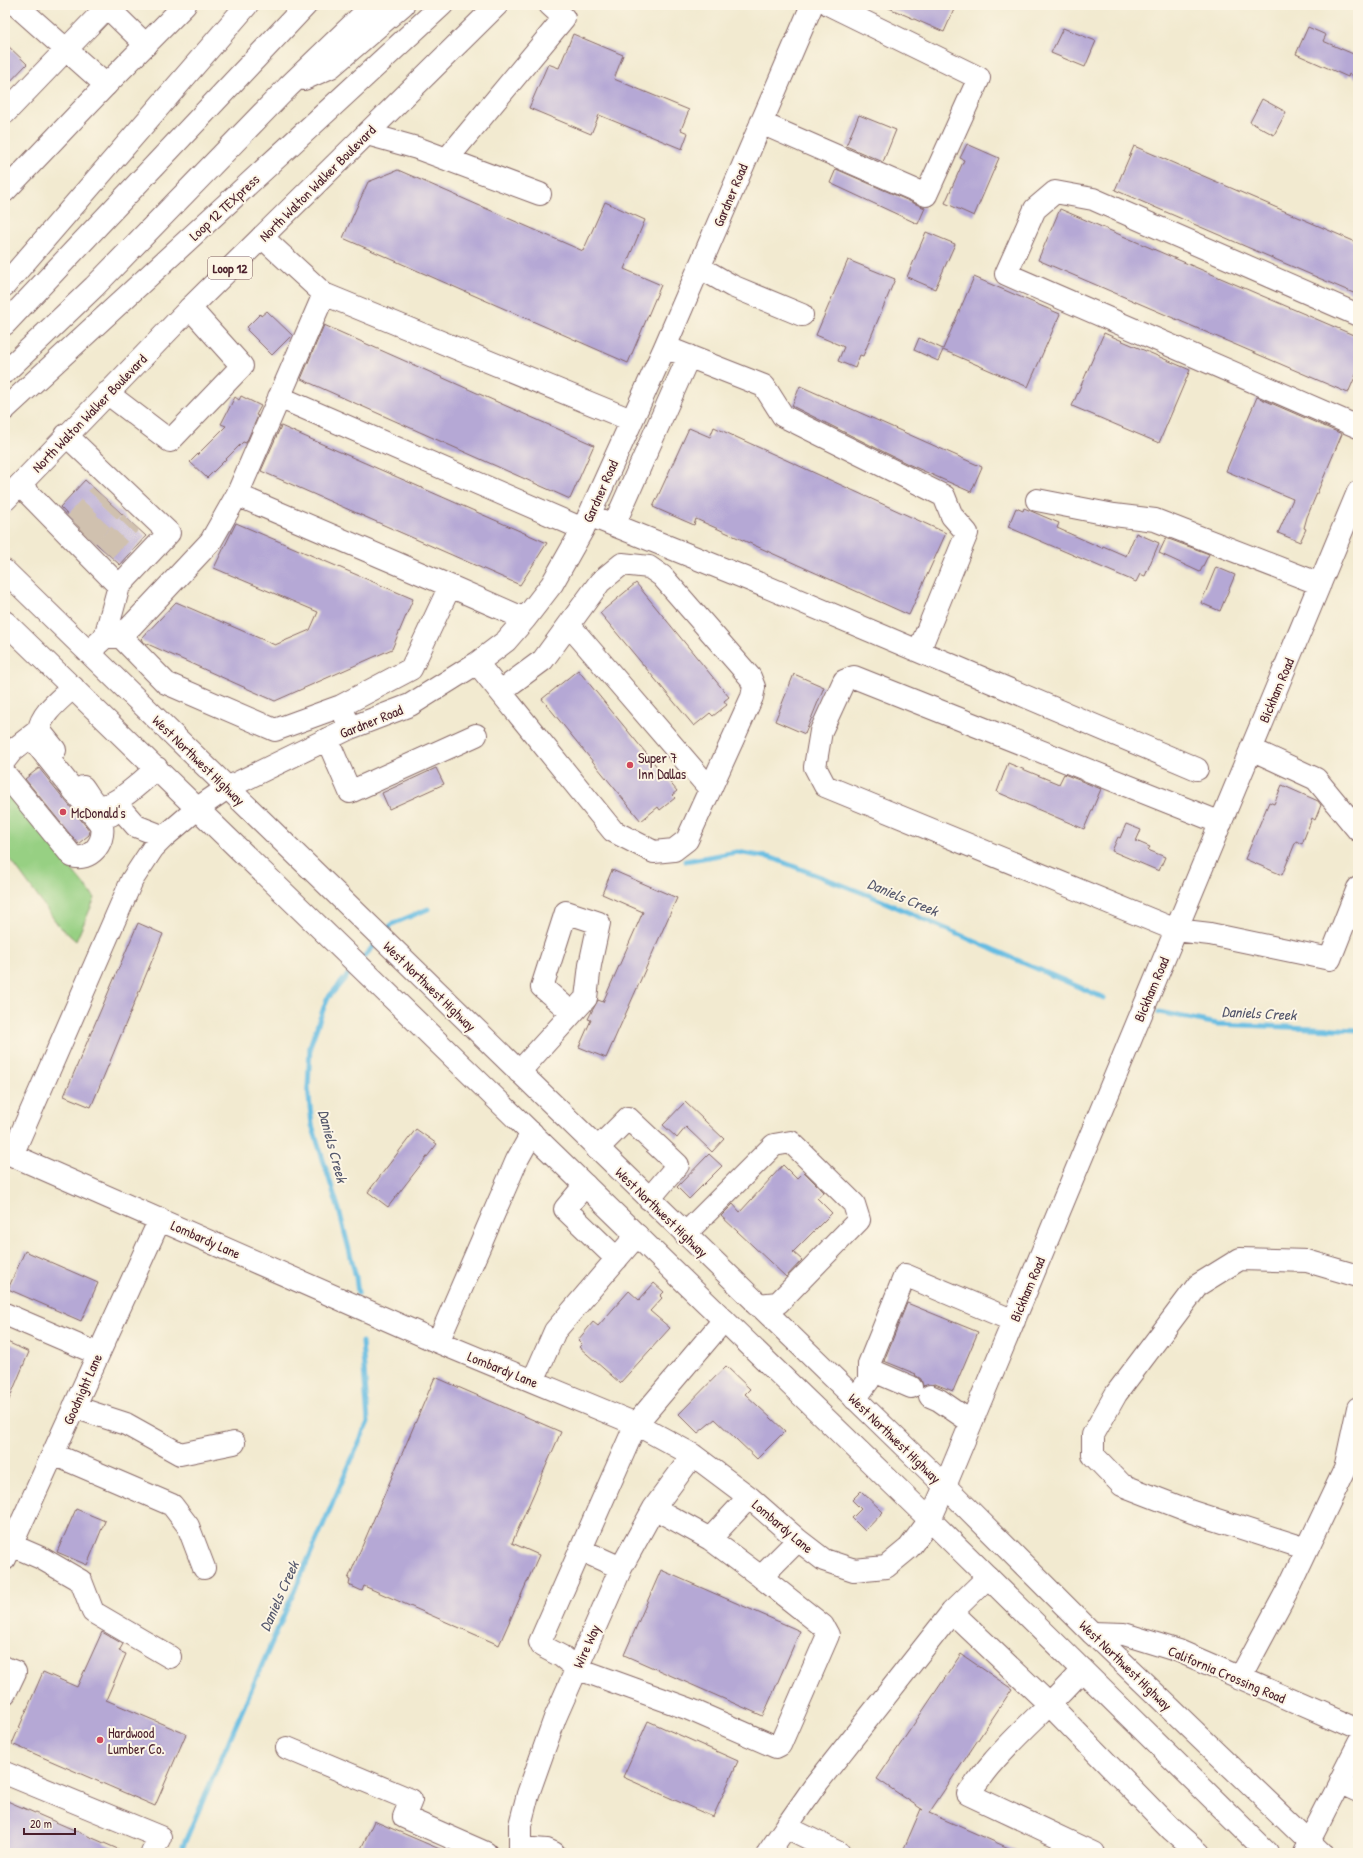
<svg xmlns="http://www.w3.org/2000/svg" width="1363" height="1858" viewBox="0 0 1363 1858" font-family="'Patrick Hand',sans-serif">
<style>
.green{fill:#97d083;stroke:#707857}
.lines{fill:none;stroke-linecap:round;stroke-linejoin:round}
.stream{stroke:#65bce2;stroke-width:5}
.building{fill:#b5a8d5}
.minor-tunnel{stroke:#d0c1af;stroke-width:22;stroke-dasharray:22 11;stroke-linecap:butt}
.minor-casing{stroke:#856665;stroke-width:24}
.major-casing{stroke:#856665;stroke-width:24}
.highway-casing{stroke:#856665;stroke-width:24}
.minor{stroke:#fff;stroke-width:22}
.major{stroke:#fff;stroke-width:22}
.highway{stroke:#fff;stroke-width:22}
.poi-dot{fill:#d1495b;stroke:#fcf5e5;stroke-width:1.5}
.labels{text-anchor:middle;dominant-baseline:central;stroke-width:4;stroke-linejoin:round;paint-order:stroke}
.shield{fill:#fcf5e5;stroke:#7f5f63;stroke-width:1}
.shield-label{font-size:13px;font-weight:bold;fill:#4a1f2b}
.street-label{font-size:14px;fill:#4a1f2b;stroke:#fcf5e5}
.poi-label{font-size:14px;fill:#4a1f2b;stroke:#fcf5e5;text-anchor:start}
.water-label{font-size:15px;font-style:italic;fill:#53566b;stroke:#fcf5e5}
</style>
<rect width="100%" height="100%" fill="#fcf5e5"/>
<filter id="ink" filterUnits="userSpaceOnUse"><feTurbulence type="fractalNoise" baseFrequency=".025" numOctaves="2"/><feDisplacementMap in="SourceGraphic" scale="8" xChannelSelector="R" yChannelSelector="G"/><feConvolveMatrix kernelMatrix="1 2 1 2 8 2 1 2 1" color-interpolation-filters="sRGB"/></filter>
<filter id="wash" filterUnits="userSpaceOnUse"><feTurbulence type="fractalNoise" baseFrequency=".012" numOctaves="4" result="noise"/><feDisplacementMap in="SourceGraphic" scale="16" xChannelSelector="R" yChannelSelector="G"/><feGaussianBlur stdDeviation="0.9" result="paint"/><feColorMatrix in="noise" values="0 0 0 0 0 0 0 0 0 0 0 0 0 0 0 0 0 1.4 0 .05"/><feComposite in="paint" operator="in"/></filter>
<g filter="url(#wash)">
<rect width="100%" height="100%" fill="#f2ead0"/>
<!-- green -->
<path class="green" d="M 5,788 L 95,898 L 76,941 L 59,926 L 5,852 Z"/>
<g class="lines">
<!-- stream -->
<path class="stream" d="M 685,861 L 737,852 L 772,858 L 871,896 L 1104,998
M 385,933 L 392,924 L 428,909
M 361,960 L 378,941
M 354,968 L 327,999 L 310,1046 L 308,1088 L 312,1125 L 339,1210 L 356,1277 L 358,1293
M 1159,1012 L 1217,1024 L 1358,1030
M 180,1853 L 368,1422 L 362,1342"/>
</g>
<g id="blocks">
<!-- building -->
<path class="building" d="M 882,5 L 956,5 L 944,32 Z
M 1308,27 L 1326,35 L 1323,41 L 1358,56 L 1358,79 L 1349,74 L 1348,77 L 1296,54 Z
M 1063,28 L 1096,41 L 1085,67 L 1051,53 Z
M 573,34 L 623,55 L 614,79 L 689,110 L 681,130 L 688,133 L 682,149 L 599,115 L 591,134 L 529,108 L 548,64 L 559,68 Z
M 5,43 L 27,64 L 5,87 Z
M 1262,99 L 1286,112 L 1274,135 L 1250,122 Z
M 859,115 L 896,130 L 883,162 L 846,146 Z
M 967,144 L 999,158 L 974,216 L 945,203 L 964,160 L 960,158 Z
M 1134,146 L 1358,243 L 1358,295 L 1115,190 Z
M 836,169 L 925,208 L 918,224 L 830,183 Z
M 398,170 L 583,251 L 605,202 L 645,220 L 624,269 L 661,285 L 628,363 L 343,238 L 368,182 Z
M 1060,209 L 1358,337 L 1358,370 L 1348,393 L 1038,260 Z
M 926,232 L 955,244 L 935,289 L 907,277 Z
M 848,260 L 895,279 L 863,356 L 860,355 L 855,368 L 838,361 L 844,347 L 816,335 Z
M 974,277 L 1060,314 L 1028,387 L 943,350 L 938,361 L 914,350 L 919,338 L 943,349 Z
M 267,311 L 292,335 L 272,355 L 247,330 L 248,328 L 247,327 L 260,314 L 261,316 Z
M 324,325 L 594,445 L 570,499 L 301,379 Z
M 1104,333 L 1190,370 L 1159,443 L 1072,406 Z
M 800,386 L 982,467 L 971,492 L 908,464 L 792,406 Z
M 241,396 L 261,406 L 256,415 L 258,416 L 246,443 L 243,442 L 207,478 L 190,462 L 226,426 L 221,424 L 235,397 L 239,400 Z
M 1257,397 L 1342,434 L 1307,517 L 1304,528 L 1306,529 L 1300,542 L 1278,533 L 1293,499 L 1226,471 Z
M 281,426 L 547,543 L 520,585 L 261,471 Z
M 714,427 L 946,533 L 909,615 L 696,519 L 694,525 L 653,507 L 689,428 L 710,437 Z
M 85,480 L 146,536 L 120,565 L 88,536 L 60,507 Z
M 1016,508 L 1023,511 L 1024,508 L 1059,523 L 1057,528 L 1102,548 L 1103,546 L 1126,556 L 1136,533 L 1159,543 L 1145,576 L 1140,574 L 1136,582 L 1008,527 Z
M 236,523 L 413,599 L 392,649 L 275,701 L 143,642 L 141,639 L 176,602 L 275,645 L 310,630 L 318,612 L 214,568 Z
M 1166,538 L 1209,554 L 1200,572 L 1159,553 Z
M 1216,567 L 1235,575 L 1220,611 L 1201,603 Z
M 636,583 L 729,697 L 724,701 L 727,705 L 713,716 L 710,713 L 694,726 L 600,613 Z
M 578,670 L 677,791 L 672,795 L 675,798 L 660,810 L 658,807 L 641,821 L 542,699 Z
M 794,674 L 824,687 L 805,734 L 775,721 Z
M 1008,763 L 1059,784 L 1064,774 L 1101,789 L 1084,829 L 997,792 Z
M 39,768 L 90,831 L 89,835 L 78,844 L 25,779 Z
M 436,768 L 444,784 L 389,809 L 382,793 Z
M 1282,785 L 1318,801 L 1321,805 L 1315,820 L 1312,818 L 1302,844 L 1296,841 L 1282,875 L 1245,859 L 1269,802 L 1274,804 Z
M 1126,824 L 1141,830 L 1136,841 L 1150,847 L 1148,850 L 1165,857 L 1159,871 L 1112,851 L 1118,837 L 1120,838 Z
M 612,870 L 677,898 L 606,1058 L 579,1047 L 591,1020 L 588,1019 L 592,1011 L 598,1000 L 603,1002 L 643,912 L 602,894 Z
M 138,923 L 163,934 L 91,1107 L 64,1096 Z
M 685,1102 L 724,1139 L 712,1152 L 686,1127 L 677,1138 L 663,1125 Z
M 416,1129 L 437,1144 L 388,1207 L 368,1192 Z
M 709,1154 L 722,1166 L 689,1199 L 677,1187 Z
M 783,1165 L 797,1179 L 804,1172 L 824,1192 L 817,1198 L 832,1213 L 793,1252 L 802,1260 L 786,1277 L 721,1216 L 733,1204 L 740,1212 Z
M 25,1251 L 98,1283 L 81,1321 L 8,1289 Z
M 654,1283 L 664,1292 L 660,1296 L 662,1298 L 650,1311 L 670,1328 L 620,1383 L 579,1347 L 582,1344 L 578,1340 L 593,1322 L 598,1326 L 629,1291 L 639,1300 Z
M 907,1303 L 978,1332 L 953,1391 L 935,1384 L 923,1386 L 921,1379 L 915,1375 L 916,1374 L 884,1361 Z
M 5,1341 L 29,1352 L 5,1409 Z
M 726,1366 L 750,1389 L 745,1394 L 785,1431 L 757,1459 L 715,1419 L 698,1433 L 679,1414 Z
M 435,1377 L 561,1432 L 512,1543 L 539,1555 L 499,1645 L 364,1586 L 362,1591 L 349,1585 L 350,1580 L 348,1579 Z
M 861,1491 L 883,1512 L 865,1531 L 852,1518 L 861,1509 L 852,1500 Z
M 76,1509 L 105,1521 L 87,1565 L 57,1552 Z
M 661,1570 L 800,1631 L 763,1716 L 624,1655 Z
M 102,1632 L 123,1644 L 119,1651 L 126,1654 L 106,1700 L 186,1734 L 155,1806 L 12,1744 L 43,1672 L 77,1687 Z
M 961,1654 L 1012,1689 L 929,1813 L 1020,1853 L 902,1853 L 921,1809 L 923,1810 L 877,1779 Z
M 648,1721 L 738,1761 L 713,1817 L 623,1777 Z
M 5,1800 L 127,1853 L 5,1853 Z
M 374,1821 L 449,1853 L 359,1853 Z"/>
</g>
</g>
<g filter="url(#ink)">
<use href="#blocks" fill-opacity="0" stroke="#856665" stroke-width="1"/>
<g class="lines">
<!-- minor-tunnel -->
<path class="minor-tunnel" d="M 75,523 L 100,494
M 87,536 L 114,507
M 104,550 L 131,522"/>
<defs>
<path id="minor" d="M 16,5 L 106,85
M 105,5 L 146,45
M 5,113 L 107,7
M 761,123 L 926,195 L 979,78 L 830,5
M 367,134 L 417,148 L 540,194
M 447,159 L 564,18 L 550,5
M 262,237 L 324,294 L 237,495 L 450,586
M 699,267 L 732,286 L 802,315
M 324,294 L 631,420
M 1358,315 L 1093,199 L 1055,192 L 1035,209 L 1006,274 L 1358,427
M 665,347 L 764,386 L 783,416 L 944,496 L 952,516 L 967,533 L 919,651
M 107,393 L 170,441 L 242,366 L 190,308
M 279,397 L 583,529
M 20,485 L 119,586 L 169,533 L 66,435
M 1037,500 L 1114,515 L 1155,520 L 1320,584
M 589,515 L 748,579 L 1197,769
M 614,525 L 689,356
M 569,625 L 710,789
M 105,637 L 121,637 L 166,683 L 275,730 L 341,706 L 350,728
M 121,637 L 211,541 L 237,495
M 94,647 L 105,637 L 119,586
M 477,663 L 613,831 L 654,852 L 674,850 L 687,840 L 752,697 L 754,687 L 750,677 L 662,576 L 649,567 L 622,564 L 600,582 L 543,660 L 501,691
M 341,706 L 411,669 L 450,586 L 525,619
M 327,739 L 350,792 L 476,735
M 1251,749 L 1316,779 L 1358,830
M 55,750 L 39,730 C 41,713 61,699 73,687
M 5,760 L 12,751 L 39,730
M 5,774 L 72,856 C 90,862 105,843 102,826 L 31,737
M 83,787 C 87,792 91,801 97,804 C 113,811 144,779 157,768
M 111,815 L 115,802 L 136,826 L 164,837
M 1221,823 L 854,677 L 844,681 L 821,731 L 815,767 L 825,786 L 1176,930 L 1210,934 L 1330,959 L 1358,888
M 519,1072 L 586,998 L 590,965 L 599,923 L 566,912 L 542,987 L 572,1013
M 597,1149 L 628,1118 L 678,1165 L 649,1199
M 5,1152 L 438,1342 L 636,1424 L 693,1455 L 749,1497 L 798,1540 L 824,1560 L 854,1570 L 886,1567 L 909,1548 L 930,1520 L 945,1486 L 1358,492
M 12,1155 L 132,880 L 153,848 L 164,837 L 198,808 L 227,788 L 350,728 L 410,705 L 477,663 L 506,641 L 525,619 L 552,584 L 583,529 L 665,347 L 812,5
M 585,1185 L 565,1209 L 617,1259
M 685,1234 L 774,1145 L 791,1142 L 854,1204 L 859,1220 L 778,1303 L 757,1305
M 5,1314 L 98,1354
M 724,1320 L 636,1424 L 540,1642 L 542,1646 L 561,1656 L 576,1668 L 689,1709 L 776,1747 L 780,1745 L 828,1635 L 823,1626 L 761,1577
M 438,1342 L 517,1160 L 532,1133
M 869,1369 L 911,1387
M 533,1381 L 555,1331 L 637,1235
M 930,1396 L 939,1400 L 971,1422
M 855,1399 L 869,1380 L 869,1364 L 905,1275 L 1014,1321
M 74,1407 L 126,1424 L 180,1454 L 234,1443
M 53,1454 L 172,1505 L 188,1526 L 204,1568
M 654,1508 L 710,1539 L 761,1577 L 798,1540
M 710,1539 L 749,1497
M 11,1545 L 41,1558 L 81,1581 L 93,1612 L 170,1657
M 1307,1549 L 1192,1512 L 1122,1485 L 1093,1455 L 1093,1435 L 1116,1394 L 1198,1285 L 1240,1259 L 1307,1261 L 1358,1276
M 581,1550 L 621,1568
M 5,1559 L 160,1219
M 952,1612 L 1049,1704 L 1172,1830 L 1198,1853
M 1092,1633 L 1124,1634 L 1179,1651 L 1358,1729
M 5,1668 L 15,1672 L 5,1693
M 1082,1670 C 1054,1703 1020,1730 992,1763 C 983,1773 976,1784 968,1794 L 1093,1853
M 1240,1678 L 1288,1589 L 1345,1469 L 1358,1408
M 287,1748 L 411,1800 L 404,1817 L 486,1853
M 5,1773 L 160,1837 L 152,1853
M 1339,1781 L 1358,1790
M 520,1848 L 547,1850 L 554,1853
M 520,1853 L 520,1825 L 528,1794 L 555,1718 L 621,1568 L 654,1508 L 693,1455
M 768,1853 L 786,1827
M 839,1853 L 786,1827 L 814,1787 L 952,1612 L 988,1577
M 1303,1853 L 1358,1745"/>
<path id="major" d="M 5,191 L 106,85 L 185,5
M 5,500 L 190,308 L 497,5
M 5,571 L 945,1486 L 1092,1633 L 1321,1853
M 5,622 L 930,1520 L 1268,1853"/>
<path id="highway" d="M 304,79 L 331,67 L 403,5
M 5,285 L 247,5
M 5,324 L 306,5
M 5,372 L 94,287 L 288,87 L 373,5
M 5,409 L 442,5"/>
</defs>
<!-- minor casing -->
<use href="#minor" class="minor-casing"/>
<!-- major casing -->
<use href="#major" class="major-casing"/>
<!-- highway casing -->
<use href="#highway" class="highway-casing"/>
<!-- minor -->
<use href="#minor" class="minor"/>
<!-- major -->
<use href="#major" class="major"/>
<!-- highway -->
<use href="#highway" class="highway"/>
</g>
</g>
<!-- markers -->
<g class="poi-dot">
<circle cx="630" cy="765" r="4"/>
<circle cx="63" cy="812" r="4"/>
<circle cx="100" cy="1740" r="4"/>
</g>
<g class="labels">
<!-- shield labels -->
<rect class="shield" x="208" y="257" width="44" height="22" rx="3"/>
<g class="shield-label">
<text x="230" y="268">Loop 12</text>
</g>
<!-- street labels -->
<g class="street-label">
<text transform="translate(317 183) rotate(-45)">North Walton Walker Boulevard</text>
<text transform="translate(730 195) rotate(-67)">Gardner Road</text>
<text transform="translate(224 207) rotate(-43)">Loop 12 TEXpress</text>
<text transform="translate(89 413) rotate(-46)">North Walton Walker Boulevard</text>
<text transform="translate(600 491) rotate(-66)">Gardner Road</text>
<text transform="translate(1276 690) rotate(-67)">Bickham Road</text>
<text transform="translate(371 721) rotate(-22)">Gardner Road</text>
<text transform="translate(199 760) rotate(44)">West Northwest Highway</text>
<text transform="translate(430 986) rotate(44)">West Northwest Highway</text>
<text transform="translate(1151 989) rotate(-67)">Bickham Road</text>
<text transform="translate(662 1212) rotate(44)">West Northwest Highway</text>
<text transform="translate(206 1239) rotate(24)">Lombardy Lane</text>
<text transform="translate(1027 1289) rotate(-67)">Bickham Road</text>
<text transform="translate(503 1369) rotate(22)">Lombardy Lane</text>
<text transform="translate(82 1389) rotate(-66)">Goodnight Lane</text>
<text transform="translate(895 1438) rotate(44)">West Northwest Highway</text>
<text transform="translate(783 1526) rotate(40)">Lombardy Lane</text>
<text transform="translate(586 1646) rotate(-66)">Wire Way</text>
<text transform="translate(1126 1665) rotate(44)">West Northwest Highway</text>
<text transform="translate(1227 1674) rotate(23)">California Crossing Road</text>
</g>
<!-- poi labels -->
<g class="poi-label">
<text x="638" y="757">Super 7<tspan x="638" dy="16">Inn Dallas</tspan></text>
<text x="71" y="812">McDonald's</text>
<text x="108" y="1732">Hardwood<tspan x="108" dy="16">Lumber Co.</tspan></text>
</g>
<!-- water labels -->
<g class="water-label">
<text transform="translate(903 897) rotate(23)">Daniels Creek</text>
<text transform="translate(1259 1013) rotate(3)">Daniels Creek</text>
<text transform="translate(333 1146) rotate(75)">Daniels Creek</text>
<text transform="translate(279 1596) rotate(-66)">Daniels Creek</text>
</g>
</g>
<!-- margin -->
<rect width="1363" height="1858" fill="none" stroke="#fcf5e5" stroke-width="20"/>
<!-- scale -->
<path d="M24 1828v6h51v-6" fill="none" stroke="#4a1f2b" stroke-width="2"/>
<text x="30" y="1828" font-size="12" fill="#4a1f2b" stroke="#fcf5e5" stroke-width="3" paint-order="stroke">20 m</text>
</svg>
